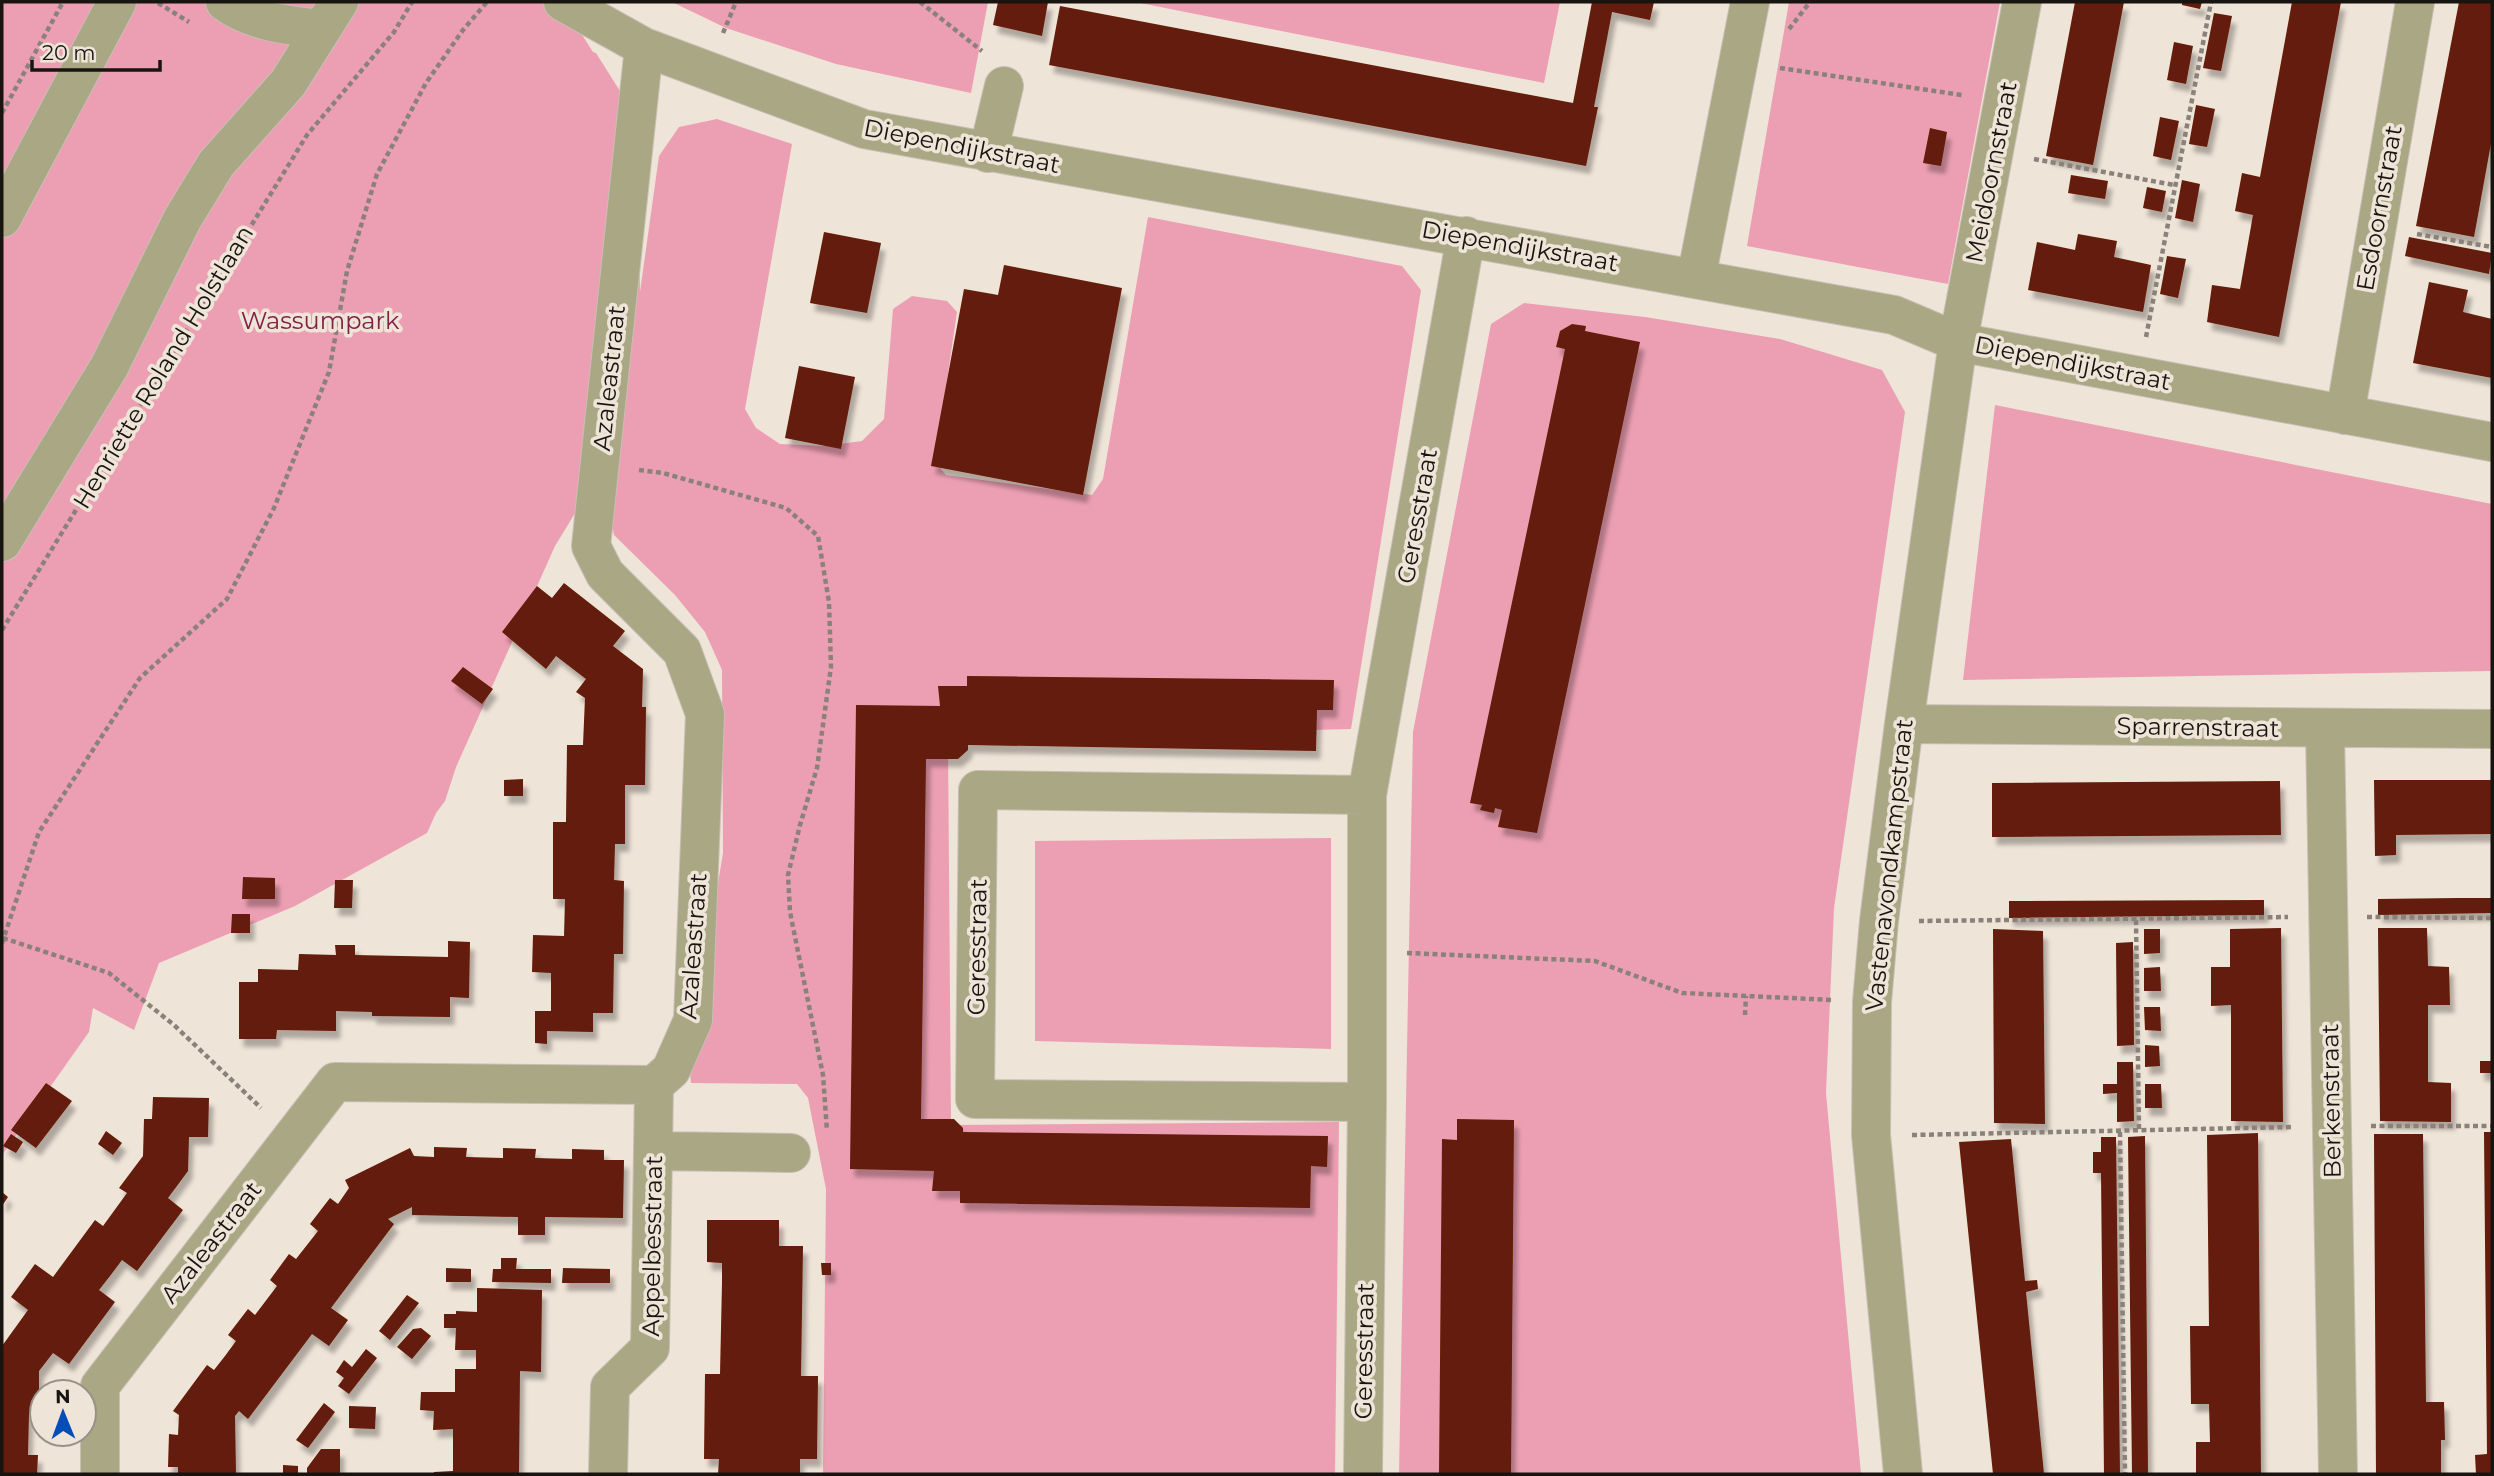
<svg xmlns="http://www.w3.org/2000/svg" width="2494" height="1476" viewBox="0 0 2494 1476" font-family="Montserrat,sans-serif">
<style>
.green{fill:#ec9fb3}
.building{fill:#631c07;filter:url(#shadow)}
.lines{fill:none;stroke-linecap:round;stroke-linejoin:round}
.minor-casing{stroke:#c8bfb4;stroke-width:40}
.path{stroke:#8a827a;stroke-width:4.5;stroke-dasharray:5 3.5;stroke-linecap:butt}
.minor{stroke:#a9a784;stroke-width:38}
.labels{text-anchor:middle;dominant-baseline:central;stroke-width:7;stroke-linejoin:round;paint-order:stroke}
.street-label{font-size:24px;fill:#181410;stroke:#efe4d8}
.park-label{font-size:24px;fill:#822045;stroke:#efe4d8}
</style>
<defs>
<filter id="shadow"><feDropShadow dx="4.5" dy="8" stdDeviation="2" flood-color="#0004"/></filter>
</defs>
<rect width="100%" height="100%" fill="#efe4d8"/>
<!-- green -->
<path class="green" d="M 2,2 L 561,2 L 593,52 L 596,53 L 637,118 L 640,292 L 659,156 L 679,127 L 717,119 L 792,144 L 745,409 L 756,428 L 780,444 L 825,446 L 862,441 L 884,419 L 893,309 L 912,296 L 947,301 L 957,312 L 935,462 L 946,475 L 1092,495 L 1103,479 L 1148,217 L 1402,266 L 1421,290 L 1351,729 L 948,739 L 951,1125 L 1339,1122 L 1335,1474 L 823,1474 L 826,1189 L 808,1098 L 797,1084 L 691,1083 L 688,1051 L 692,1041 L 723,853 L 722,670 L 705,632 L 675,595 L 614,535 L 607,503 L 616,446 L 555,546 L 456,767 L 445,801 L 436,813 L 427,833 L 295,906 L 159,963 L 134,1030 L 93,1008 L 89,1032 L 2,1155 Z
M 672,2 L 988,2 L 971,93 L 836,64 L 726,28 Z
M 1135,2 L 1560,2 L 1544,83 Z
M 1789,2 L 2000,2 L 1948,284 L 1747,246 Z
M 1524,303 L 1645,317 L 1780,339 L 1882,370 L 1905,412 L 1834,908 L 1826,1093 L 1861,1474 L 1399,1474 L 1413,732 L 1491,324 Z
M 1995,405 L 2492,504 L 2492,671 L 1963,680 Z
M 1331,838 L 1331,1049 L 1035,1041 L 1035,841 Z"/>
<!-- building -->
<path class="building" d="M 998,2 L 1048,2 L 1042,36 L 993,25 Z
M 1592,2 L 1654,2 L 1650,20 L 1612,12 L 1594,107 L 1598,107 L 1586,166 L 1049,65 L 1060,6 L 1573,103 Z
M 2075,2 L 2124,2 L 2093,165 L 2046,156 Z
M 2182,2 L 2202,2 L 2200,9 L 2182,5 Z
M 2292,2 L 2341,2 L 2279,337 L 2207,322 L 2212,285 L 2240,289 L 2253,215 L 2235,211 L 2242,173 L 2260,177 Z
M 2459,2 L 2492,2 L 2492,138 L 2474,237 L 2416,226 Z
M 2214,13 L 2232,16 L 2221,71 L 2203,68 Z
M 2174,42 L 2193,46 L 2186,84 L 2167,80 Z
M 2196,105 L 2215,109 L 2207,147 L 2189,144 Z
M 2160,117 L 2179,121 L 2171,160 L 2153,156 Z
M 1930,128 L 1947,132 L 1941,166 L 1923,163 Z
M 2071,175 L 2108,181 L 2105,199 L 2068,193 Z
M 2182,180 L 2200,184 L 2193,222 L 2175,218 Z
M 2147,187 L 2166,191 L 2162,212 L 2143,208 Z
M 824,232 L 881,243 L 867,313 L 810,303 Z
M 2078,234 L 2117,241 L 2114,257 L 2151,265 L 2143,312 L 2028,290 L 2037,242 L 2075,250 Z
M 2409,237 L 2492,253 L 2489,274 L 2405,256 Z
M 2167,256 L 2186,259 L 2178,298 L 2160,294 Z
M 1004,265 L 1122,288 L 1083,495 L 931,466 L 964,289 L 998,295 Z
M 2429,282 L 2468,290 L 2463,312 L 2492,319 L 2492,378 L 2413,363 Z
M 1572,324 L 1586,326 L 1585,331 L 1640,342 L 1537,833 L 1498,827 L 1502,810 L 1495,808 L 1494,813 L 1480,810 L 1482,805 L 1470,803 L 1565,349 L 1556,347 L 1560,331 Z
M 799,366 L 855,377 L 841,449 L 785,438 Z
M 564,583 L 625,631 L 613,646 L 643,669 L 642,707 L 646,707 L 645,785 L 625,785 L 625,844 L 615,844 L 614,880 L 624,881 L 623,954 L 614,954 L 613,1013 L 593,1013 L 593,1032 L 547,1031 L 547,1044 L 535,1043 L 535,1011 L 551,1011 L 551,973 L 532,972 L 533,935 L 564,936 L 565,899 L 553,899 L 553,822 L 566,822 L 567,745 L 583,745 L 585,698 L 576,692 L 586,679 L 556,656 L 546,669 L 502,632 L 537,586 L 552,598 Z
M 463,667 L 493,689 L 482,704 L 451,681 Z
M 967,676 L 1334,680 L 1333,710 L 1317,710 L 1316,751 L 968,745 L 968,750 L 958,759 L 926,759 L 921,1119 L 954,1119 L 963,1128 L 963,1132 L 1328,1136 L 1327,1167 L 1311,1166 L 1310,1208 L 960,1203 L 960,1191 L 932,1191 L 934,1171 L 850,1169 L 856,705 L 940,706 L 938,686 L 967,686 Z
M 523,779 L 523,796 L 504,796 L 504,780 Z
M 2374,780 L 2492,780 L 2492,834 L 2396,835 L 2396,855 L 2375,856 Z
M 2280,781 L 2281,835 L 1992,837 L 1992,783 Z
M 243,877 L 275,878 L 275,899 L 242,899 Z
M 335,880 L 353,880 L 352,908 L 334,908 Z
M 2458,898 L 2492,898 L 2492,913 L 2378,915 L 2378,899 Z
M 2264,900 L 2264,915 L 2009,918 L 2009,901 Z
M 232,914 L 250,914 L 250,933 L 231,933 Z
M 2281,928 L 2283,1122 L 2231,1121 L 2231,1005 L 2211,1006 L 2211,967 L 2230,967 L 2230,929 Z
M 2378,928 L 2427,928 L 2428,966 L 2449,967 L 2450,1005 L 2428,1005 L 2428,1082 L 2451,1083 L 2451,1122 L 2380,1121 Z
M 1993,929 L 2043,931 L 2045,1124 L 1994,1123 Z
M 2144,929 L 2160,929 L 2160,953 L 2144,954 Z
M 448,941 L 470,942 L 469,998 L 450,997 L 450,1017 L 372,1016 L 372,1012 L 336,1011 L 336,1031 L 277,1030 L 276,1039 L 239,1039 L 239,982 L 258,982 L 258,969 L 298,970 L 299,954 L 336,955 L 335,945 L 355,945 L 355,955 L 448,957 Z
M 2133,942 L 2134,1045 L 2117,1046 L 2116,943 Z
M 2160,967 L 2161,991 L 2144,991 L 2144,968 Z
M 2144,1007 L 2160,1007 L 2161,1031 L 2145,1030 Z
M 2145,1045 L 2159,1046 L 2160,1066 L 2145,1067 Z
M 2480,1061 L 2492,1061 L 2492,1073 L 2480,1073 Z
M 2117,1062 L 2133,1062 L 2134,1121 L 2117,1122 L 2117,1093 L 2103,1094 L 2103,1084 L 2117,1084 Z
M 46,1083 L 72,1101 L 36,1148 L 11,1130 Z
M 2145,1084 L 2161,1084 L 2162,1108 L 2145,1108 Z
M 153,1097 L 209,1098 L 208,1137 L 189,1137 L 188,1171 L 168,1198 L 183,1210 L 137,1271 L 122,1260 L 110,1276 L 99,1290 L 115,1302 L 69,1364 L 53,1353 L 39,1371 L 39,1413 L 29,1413 L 28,1455 L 38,1455 L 37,1474 L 2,1474 L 2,1346 L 28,1310 L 11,1297 L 35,1264 L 53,1277 L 95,1220 L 103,1226 L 127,1193 L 119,1188 L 143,1156 L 144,1119 L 152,1119 Z
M 1457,1119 L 1514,1120 L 1511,1474 L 1439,1474 L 1442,1139 L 1457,1140 Z
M 106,1131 L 122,1143 L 113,1155 L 98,1144 Z
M 2484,1132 L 2492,1132 L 2492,1474 L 2476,1474 L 2475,1455 L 2487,1454 Z
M 2258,1133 L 2261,1474 L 2196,1474 L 2196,1442 L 2210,1442 L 2209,1404 L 2191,1404 L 2190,1326 L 2209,1326 L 2207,1135 Z
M 11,1134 L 23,1142 L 16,1153 L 3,1146 Z
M 2374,1134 L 2423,1134 L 2426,1402 L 2444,1402 L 2445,1440 L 2441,1440 L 2441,1474 L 2376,1474 Z
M 2145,1136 L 2148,1474 L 2132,1474 L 2128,1137 Z
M 2101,1137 L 2116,1137 L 2120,1474 L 2104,1474 L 2101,1173 L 2093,1173 L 2093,1152 L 2101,1152 Z
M 2011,1139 L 2025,1281 L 2037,1280 L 2038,1289 L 2026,1292 L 2044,1474 L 1993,1474 L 1963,1181 L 1959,1142 Z
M 434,1147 L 467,1148 L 466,1157 L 503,1158 L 503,1148 L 536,1149 L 535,1158 L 572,1159 L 572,1149 L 604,1150 L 604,1160 L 624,1160 L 623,1218 L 545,1217 L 545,1235 L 518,1235 L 518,1217 L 412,1215 L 412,1207 L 388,1219 L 394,1224 L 331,1308 L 348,1320 L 329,1346 L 312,1334 L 248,1419 L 239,1411 L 235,1416 L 236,1474 L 178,1474 L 178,1467 L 168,1467 L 169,1434 L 178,1435 L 179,1415 L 173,1411 L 207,1365 L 214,1370 L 225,1356 L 236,1341 L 228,1335 L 248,1309 L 255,1315 L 277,1286 L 270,1280 L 289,1254 L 296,1259 L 318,1231 L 310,1224 L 330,1198 L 338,1204 L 349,1188 L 345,1180 L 410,1148 L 414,1156 L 434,1157 Z
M 2,1192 L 8,1197 L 2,1206 Z
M 707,1220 L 779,1220 L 779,1246 L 803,1246 L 801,1376 L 818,1376 L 817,1459 L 800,1459 L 800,1474 L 718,1474 L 719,1459 L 704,1459 L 705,1374 L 720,1374 L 722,1283 L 722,1263 L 707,1262 Z
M 501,1258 L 517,1258 L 516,1269 L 551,1269 L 551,1283 L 492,1282 L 493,1269 L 501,1269 Z
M 821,1263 L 831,1263 L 831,1275 L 822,1275 Z
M 446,1268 L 471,1269 L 471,1282 L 446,1282 Z
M 563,1268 L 610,1269 L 610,1283 L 562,1283 Z
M 477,1288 L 542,1290 L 541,1372 L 520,1371 L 519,1474 L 434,1474 L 434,1472 L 453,1471 L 453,1429 L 433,1430 L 434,1411 L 420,1410 L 421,1392 L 455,1392 L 455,1369 L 476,1369 L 476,1350 L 455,1350 L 456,1328 L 444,1328 L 444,1314 L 456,1314 L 456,1311 L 477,1312 Z
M 407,1295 L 419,1303 L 390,1340 L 379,1331 Z
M 421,1328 L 431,1336 L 412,1359 L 397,1347 L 413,1329 Z
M 366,1349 L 377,1358 L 349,1394 L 338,1386 L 344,1378 L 336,1372 L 344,1360 L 352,1367 Z
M 324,1403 L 335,1412 L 308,1448 L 296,1440 Z
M 349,1406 L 376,1407 L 375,1429 L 349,1428 Z
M 321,1449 L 340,1449 L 340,1474 L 307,1474 L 307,1468 Z
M 283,1465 L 298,1466 L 298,1474 L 283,1474 Z"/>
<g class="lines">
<defs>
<path id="minor" d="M 225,2 C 252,22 290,26 322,29
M 563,2 L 644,47 L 864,129 L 1894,315 L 1958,342 L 2492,442
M 988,153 L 1004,86
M 2,218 L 117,2
M 1696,279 L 1750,2
M 2345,415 L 2415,2
M 2,542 L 109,367 L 183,218 L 216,164 L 288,83 L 339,2
M 1904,724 L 2492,729
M 2325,729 L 2338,1474
M 1367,795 L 978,790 L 975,1099 L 1367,1102
M 654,1151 L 791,1153
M 100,1474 L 100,1386 L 335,1082 L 654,1085 L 671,1070 L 693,1020 L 705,714 L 682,651 L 605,574 L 591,546 L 644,47
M 608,1474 L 610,1387 L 650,1348 L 654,1085
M 1363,1474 L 1367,1102 L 1367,795 L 1466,236
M 1903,1474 L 1871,1135 L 1872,1002 L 1879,921 L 1904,724 L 1958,342 L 2022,2"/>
</defs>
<!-- minor casing -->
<use href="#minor" class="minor-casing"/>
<!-- path -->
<path class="path" d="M 920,2 L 982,51
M 158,3 L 189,22
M 1789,29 L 1810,2
M 723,33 L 736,2
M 1780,68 L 1962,95
M 2,113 L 63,2
M 2034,159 L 2174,185
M 2417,234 L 2492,247
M 2146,337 L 2211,2
M 639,470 L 663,473 L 786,508 L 818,536 L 829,602 L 831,667 L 817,768 L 800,825 L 788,875 L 790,912 L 823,1075 L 827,1131
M 2,630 L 307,135 L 394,32 L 412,2
M 2367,917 L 2492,918
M 2136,920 L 2139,1131
M 1919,921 L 2288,917
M 3,938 L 109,973 L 174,1025 L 261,1108
M 2,943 L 39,832 L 140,678 L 227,599 L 274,508 L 329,372 L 347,271 L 377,174 L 426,83 L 463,30 L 487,2
M 1407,953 L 1595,961 L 1682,993 L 1833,1000
M 1745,1015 L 1746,996
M 2371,1126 L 2492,1126
M 2120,1132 L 2125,1474
M 1912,1135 L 2292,1127"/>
<!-- minor -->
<use href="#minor" class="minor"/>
</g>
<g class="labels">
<!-- street labels -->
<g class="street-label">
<text transform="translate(962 146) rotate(11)">Diependijkstraat</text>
<text transform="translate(1991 172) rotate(-79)">Meidoornstraat</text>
<text transform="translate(2379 208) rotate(-80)">Esdoornstraat</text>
<text transform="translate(1520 246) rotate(10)">Diependijkstraat</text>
<text transform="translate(2073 363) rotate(11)">Diependijkstraat</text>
<text transform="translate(163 367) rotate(-59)">Henriette Roland Holstlaan</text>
<text transform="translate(609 378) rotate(-84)">Azaleastraat</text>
<text transform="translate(1417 516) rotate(-80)">Geresstraat</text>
<text transform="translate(2198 727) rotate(1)">Sparrenstraat</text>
<text transform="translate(1889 865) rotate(-84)">Vastenavondkampstraat</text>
<text transform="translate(693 946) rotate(-86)">Azaleastraat</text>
<text transform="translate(977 947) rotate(-89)">Geresstraat</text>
<text transform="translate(2331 1101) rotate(-91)">Berkenstraat</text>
<text transform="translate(211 1242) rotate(-52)">Azaleastraat</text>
<text transform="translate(652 1246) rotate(-89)">Appelbesstraat</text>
<text transform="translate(1364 1351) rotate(-89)">Geresstraat</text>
</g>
<!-- park labels -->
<g class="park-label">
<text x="320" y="320">Wassumpark</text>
</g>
</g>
<!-- border -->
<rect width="2494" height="1476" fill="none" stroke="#181410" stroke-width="7"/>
<!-- north arrow -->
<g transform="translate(63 1413) rotate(359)"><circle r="33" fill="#efe4d8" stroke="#999188" stroke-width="2"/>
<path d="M0-5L12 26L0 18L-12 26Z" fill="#074db8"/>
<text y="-10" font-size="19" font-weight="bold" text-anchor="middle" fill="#181410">N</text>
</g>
<!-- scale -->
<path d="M32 60v10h128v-10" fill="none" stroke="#181410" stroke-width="3.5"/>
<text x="42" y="60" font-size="21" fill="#181410" stroke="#efe4d8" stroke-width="5" paint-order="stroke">20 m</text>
</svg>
